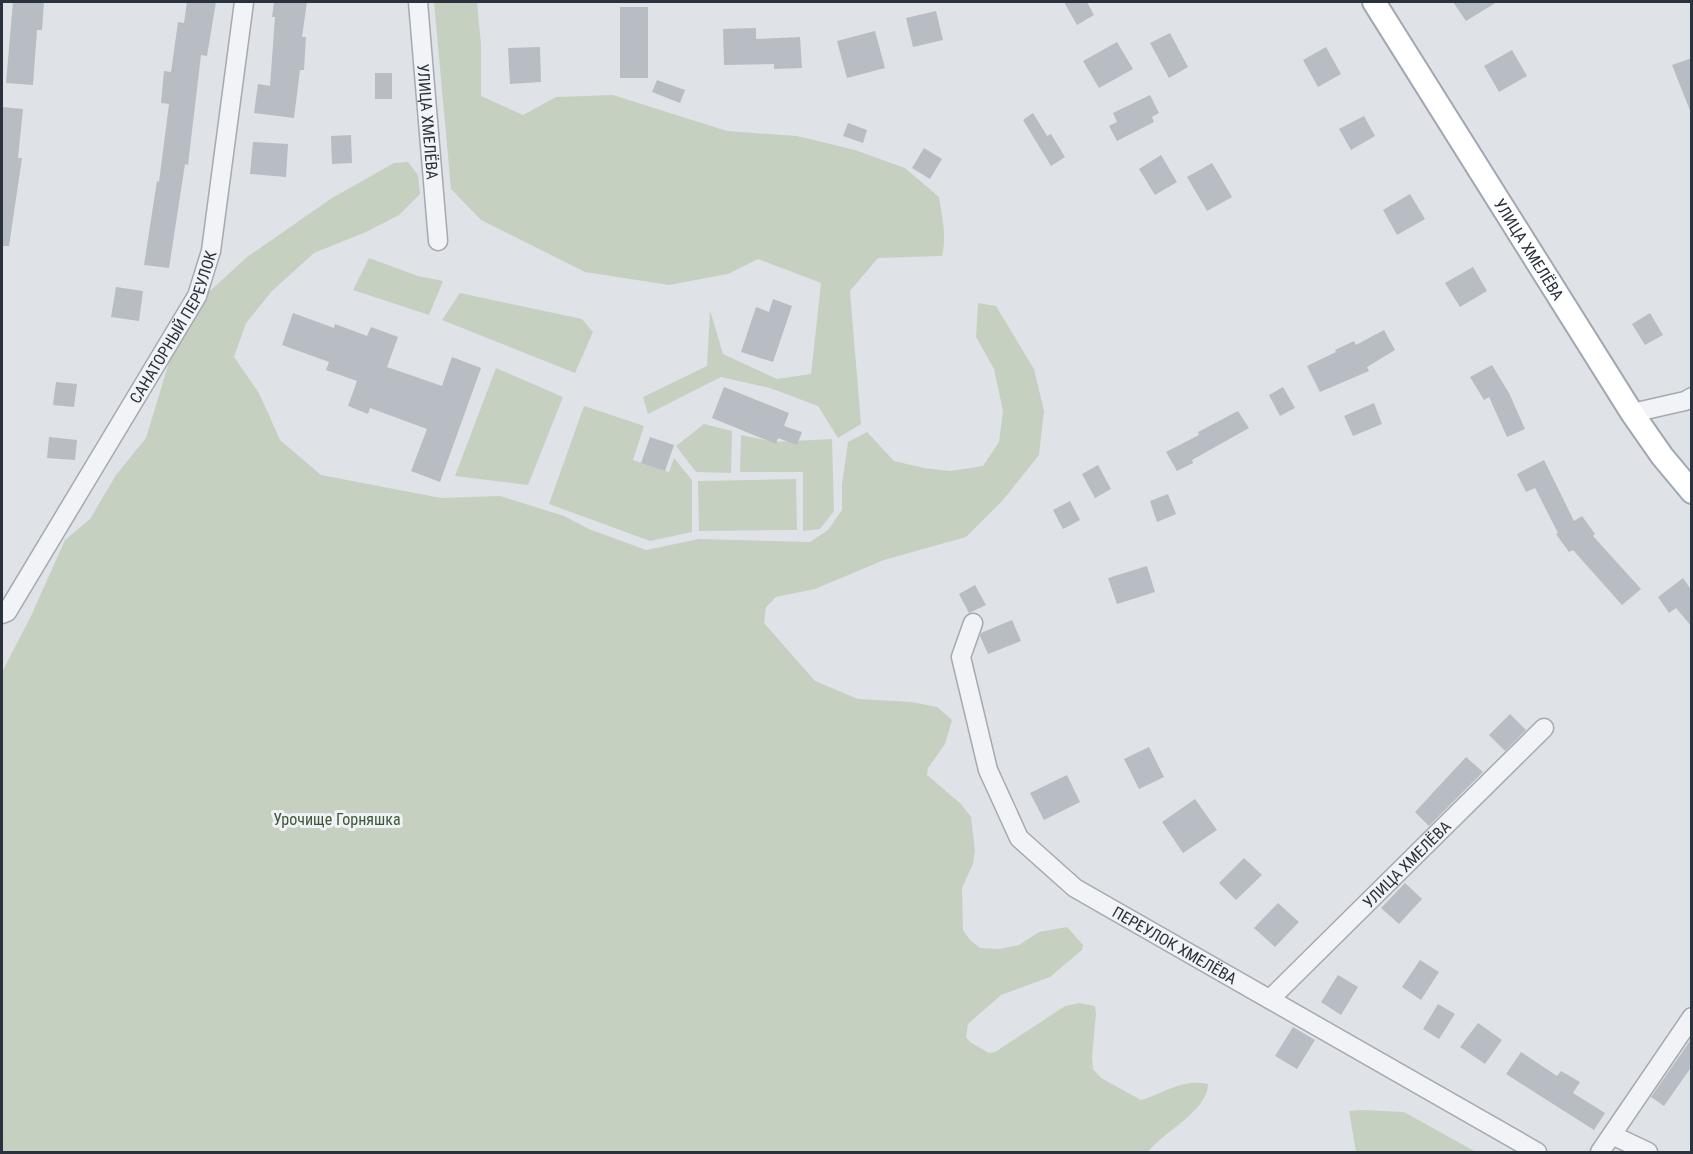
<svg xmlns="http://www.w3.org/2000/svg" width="1693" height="1154" viewBox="0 0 1693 1154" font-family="'Roboto Condensed',sans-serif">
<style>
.green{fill:#c6d0c1}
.building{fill:#b7bdc3}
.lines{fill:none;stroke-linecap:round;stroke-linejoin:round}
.minor-casing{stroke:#a5aab1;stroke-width:21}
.major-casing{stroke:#a0a8b2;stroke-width:26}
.minor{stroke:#f1f3f6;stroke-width:18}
.major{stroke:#fff;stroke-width:22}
.labels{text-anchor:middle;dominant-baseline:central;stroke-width:6;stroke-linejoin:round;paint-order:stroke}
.street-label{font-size:16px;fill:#2a323d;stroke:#eef2f5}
.park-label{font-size:16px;fill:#405738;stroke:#eef2f5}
</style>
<rect width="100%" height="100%" fill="#dfe3e7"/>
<!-- green -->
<path class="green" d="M 434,2 L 477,2 L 481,44 L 481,96 L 523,115 L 556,97 L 613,95 L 727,131 L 797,136 L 855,150 L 905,168 L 939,197 C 942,217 947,236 942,256 L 878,258 L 850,291 L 861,424 L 838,438 L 818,406 L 770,388 L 721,377 L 648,414 L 643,397 L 707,366 L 710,310 L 723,354 L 777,379 L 811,374 L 821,283 L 758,259 L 728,274 L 669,285 L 585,272 L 481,220 L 451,189 Z
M 408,162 L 418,175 L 420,194 L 399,215 L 366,232 L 314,253 L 272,291 L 246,323 L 234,357 L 259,393 L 280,440 L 321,475 L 441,498 L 500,496 L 564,516 L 589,529 L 646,550 L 699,539 L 810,542 L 828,530 L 842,510 L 842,484 L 848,442 L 867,432 L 894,461 L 924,468 L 950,471 L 983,466 L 999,442 L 1003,411 L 994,369 L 976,337 L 978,303 L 996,306 L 1034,369 L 1044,411 L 1039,455 L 1003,500 L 966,537 L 884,560 L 815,589 L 776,597 L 766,607 L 764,623 L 815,681 L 858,699 L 912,702 L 937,707 L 952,720 L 945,744 L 928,768 L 927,775 L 961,804 L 971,817 L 975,851 L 973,864 L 962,888 L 963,930 L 970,940 L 980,948 L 999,949 L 1019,945 L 1039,932 L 1067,927 L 1083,945 L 1082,950 L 1050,977 L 1001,995 L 968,1024 L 966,1037 L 970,1042 L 989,1053 L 995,1052 L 1065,1006 L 1079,1003 L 1095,1006 L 1096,1014 L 1092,1057 L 1093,1069 L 1101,1078 L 1141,1100 C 1163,1094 1181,1078 1208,1084 C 1208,1111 1163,1132 1148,1152 L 2,1152 L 2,672 L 31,616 L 65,540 L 90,519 L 116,475 L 146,438 L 170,359 L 198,302 L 247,257 L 332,198 L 394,163 Z
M 369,258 L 418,276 L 443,281 L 429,315 L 353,290 Z
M 460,293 L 582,319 L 593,332 L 575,373 L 442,320 Z
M 496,368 L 563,397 L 528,485 L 455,476 Z
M 584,406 L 644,426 L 633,460 L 669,472 L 674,458 L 692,480 L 692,532 L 650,541 L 549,504 Z
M 704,424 L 732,431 L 731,473 L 696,472 L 676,446 Z
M 741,435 L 775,442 L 832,439 L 834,511 L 820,529 L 803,531 L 803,472 L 740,472 Z
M 796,479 L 797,530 L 699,531 L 698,481 Z
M 1363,1110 L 1404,1112 L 1476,1152 L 1356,1152 L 1349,1111 Z"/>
<!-- building -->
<path class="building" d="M 13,2 L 44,2 L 42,30 L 37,30 L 33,85 L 6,83 Z
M 187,2 L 216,2 L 207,56 L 201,55 L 188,165 L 185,164 L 169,268 L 144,265 L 157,181 L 159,182 L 169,104 L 161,103 L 164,71 L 171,72 L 178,22 L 184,23 Z
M 274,2 L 307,2 L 302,37 L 306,37 L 304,70 L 300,70 L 294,118 L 254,113 L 258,84 L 270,86 L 275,17 L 272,17 Z
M 1064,2 L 1087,2 L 1094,15 L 1077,25 Z
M 1453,2 L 1497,2 L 1466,21 Z
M 620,7 L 648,7 L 648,78 L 620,78 Z
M 936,11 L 943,40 L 913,47 L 906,18 Z
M 756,28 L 756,39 L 800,37 L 802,68 L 774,69 L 774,64 L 724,65 L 723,29 Z
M 875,31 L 885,68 L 847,78 L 837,41 Z
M 1170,33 L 1188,67 L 1169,78 L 1150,43 Z
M 1117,42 L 1133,69 L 1099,88 L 1083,61 Z
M 540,47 L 541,82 L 510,84 L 508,48 Z
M 1326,47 L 1341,74 L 1318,87 L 1303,60 Z
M 1512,50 L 1527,76 L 1499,92 L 1484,66 Z
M 1692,58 L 1692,113 L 1691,113 L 1672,65 Z
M 375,73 L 392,73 L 392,99 L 375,99 Z
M 657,80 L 685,90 L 680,103 L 652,92 Z
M 1150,95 L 1159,113 L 1152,117 L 1154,122 L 1117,141 L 1109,126 L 1117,122 L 1113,113 Z
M 2,107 L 23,109 L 18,158 L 22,158 L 9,246 L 2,246 Z
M 1033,113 L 1047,136 L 1051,134 L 1065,157 L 1051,166 L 1023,120 Z
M 1364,116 L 1375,136 L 1351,150 L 1339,129 Z
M 848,123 L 867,130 L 863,143 L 843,136 Z
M 351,135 L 352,163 L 332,164 L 331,136 Z
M 253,142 L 288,144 L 286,177 L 250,174 Z
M 924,148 L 942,159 L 930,179 L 912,168 Z
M 1161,155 L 1177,182 L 1155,195 L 1139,169 Z
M 1212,163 L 1232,197 L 1207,211 L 1187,177 Z
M 1410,194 L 1425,219 L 1397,235 L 1383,210 Z
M 1473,267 L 1487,291 L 1460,307 L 1445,283 Z
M 116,287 L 143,291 L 139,321 L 111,317 Z
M 773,299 L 792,306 L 773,362 L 741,352 L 756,307 L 769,312 Z
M 293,313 L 334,328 L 335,324 L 367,336 L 371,327 L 398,337 L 387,367 L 442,386 L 452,357 L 481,368 L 440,482 L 411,471 L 427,429 L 370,408 L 368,414 L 348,406 L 357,381 L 326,370 L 329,362 L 282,345 Z
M 1650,313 L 1663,335 L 1645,345 L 1632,324 Z
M 1384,330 L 1395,350 L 1367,367 L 1369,371 L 1320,392 L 1307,366 L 1336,352 L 1335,350 L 1354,341 L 1356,345 Z
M 1492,365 L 1509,393 L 1525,429 L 1507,437 L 1489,397 L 1484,400 L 1470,377 Z
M 56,382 L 77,384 L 74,407 L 53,405 Z
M 724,387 L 789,413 L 784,426 L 802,432 L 797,445 L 778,438 L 776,444 L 712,418 Z
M 1283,387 L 1295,408 L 1280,416 L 1269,395 Z
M 1374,403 L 1382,424 L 1353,436 L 1344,416 Z
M 1238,411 L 1249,428 L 1192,460 L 1193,463 L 1177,471 L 1166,452 L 1199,435 L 1198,432 Z
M 49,437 L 77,440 L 75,460 L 47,458 Z
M 650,437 L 674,445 L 665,471 L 641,463 Z
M 1544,460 L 1574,521 L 1582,516 L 1595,534 L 1593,536 L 1641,589 L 1622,605 L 1573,550 L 1569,552 L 1556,534 L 1558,533 L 1535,488 L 1526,492 L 1517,474 Z
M 1098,465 L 1111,489 L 1095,498 L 1082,474 Z
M 1168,494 L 1176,514 L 1157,522 L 1150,501 Z
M 1070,501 L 1080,520 L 1063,529 L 1053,510 Z
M 1147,566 L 1155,592 L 1117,604 L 1108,578 Z
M 1683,578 L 1692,591 L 1692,627 L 1676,608 L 1669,613 L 1658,597 Z
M 975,585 L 986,605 L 969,613 L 959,594 Z
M 1012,620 L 1021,641 L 988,654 L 980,636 L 981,633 Z
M 1510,714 L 1526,730 L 1505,751 L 1489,735 Z
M 1149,747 L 1164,777 L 1139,789 L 1124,759 Z
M 1466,757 L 1483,772 L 1429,826 L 1415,812 Z
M 1067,775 L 1080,802 L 1044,820 L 1030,793 Z
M 1195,799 L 1217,830 L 1183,853 L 1162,822 Z
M 1244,858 L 1262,875 L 1236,900 L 1219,883 Z
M 1405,883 L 1422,899 L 1399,924 L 1381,908 Z
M 1278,903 L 1299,922 L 1275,947 L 1254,928 Z
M 1420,960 L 1439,972 L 1421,1000 L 1402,987 Z
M 1338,975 L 1358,987 L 1341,1015 L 1321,1002 Z
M 1438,1004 L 1455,1014 L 1439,1039 L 1423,1029 Z
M 1478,1023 L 1502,1040 L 1485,1064 L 1460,1047 Z
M 1293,1027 L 1315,1040 L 1297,1069 L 1275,1056 Z
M 1692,1038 L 1692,1066 L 1664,1106 L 1651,1097 Z
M 1521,1052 L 1557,1076 L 1561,1071 L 1580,1082 L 1573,1093 L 1605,1113 L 1594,1130 L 1506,1074 Z"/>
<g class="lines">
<defs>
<g id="minor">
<path id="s1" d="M 418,2 L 438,241"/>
<path d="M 1632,413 L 1685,401 L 1692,397"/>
<path id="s2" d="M 2,614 L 7,612 L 197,296 L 211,251 L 244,2"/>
<path id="s3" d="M 973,623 L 961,657 L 988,770 L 1019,838 L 1075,888 L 1537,1152"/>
<path id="s4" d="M 1270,999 L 1544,728"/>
<path d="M 1612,1135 L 1648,1152"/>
<path d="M 1600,1152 L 1692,1017"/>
</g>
<g id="major">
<path id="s5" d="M 1374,2 L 1632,413 L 1662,456 L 1692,492"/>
</g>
</defs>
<!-- minor casing -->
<use href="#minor" class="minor-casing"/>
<!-- major casing -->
<use href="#major" class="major-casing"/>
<!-- minor -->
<use href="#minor" class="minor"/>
<!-- major -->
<use href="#major" class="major"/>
</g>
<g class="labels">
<!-- street labels -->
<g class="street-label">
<text stroke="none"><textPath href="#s1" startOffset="120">УЛИЦА ХМЕЛЁВА</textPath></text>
<text stroke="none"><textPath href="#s5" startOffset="292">УЛИЦА ХМЕЛЁВА</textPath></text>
<text stroke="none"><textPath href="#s2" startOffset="336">САНАТОРНЫЙ ПЕРЕУЛОК</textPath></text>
<text stroke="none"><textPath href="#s4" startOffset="192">УЛИЦА ХМЕЛЁВА</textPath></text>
<text stroke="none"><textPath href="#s3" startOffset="417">ПЕРЕУЛОК ХМЕЛЁВА</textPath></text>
</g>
<!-- park labels -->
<g class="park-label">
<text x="337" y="819">Урочище Горняшка</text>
</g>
</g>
<!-- border -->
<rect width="1693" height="1154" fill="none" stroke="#2a323d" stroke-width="6"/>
</svg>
